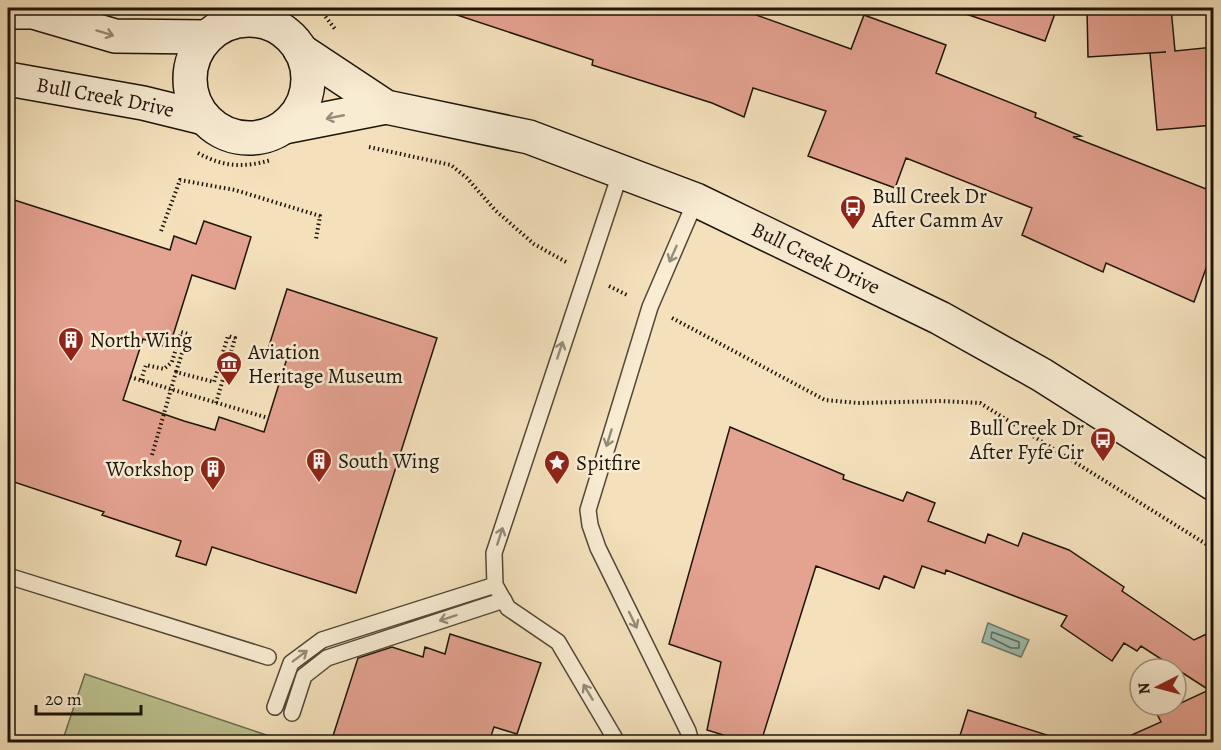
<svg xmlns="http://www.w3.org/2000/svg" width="1221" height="750" viewBox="0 0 1221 750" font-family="Alegreya,serif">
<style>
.green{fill:#bcc290;stroke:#6c6c4e;stroke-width:1.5}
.water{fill:#9cbeaf;stroke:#697a6d;stroke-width:1.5}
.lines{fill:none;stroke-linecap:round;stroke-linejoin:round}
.shore{stroke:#5c6a5d;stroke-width:1.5}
.building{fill:#e4a291;stroke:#1d150b;stroke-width:1.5}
.lane-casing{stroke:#534837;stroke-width:18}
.secondary-casing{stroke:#1d150b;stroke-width:36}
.path{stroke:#1d150b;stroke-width:4;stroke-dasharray:1.5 3;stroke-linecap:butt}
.lane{stroke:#f8ecd3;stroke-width:15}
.secondary{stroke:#f8ecd3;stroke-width:33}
.oneway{stroke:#958b79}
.labels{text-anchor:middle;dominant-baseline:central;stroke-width:5;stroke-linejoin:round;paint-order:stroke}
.street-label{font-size:21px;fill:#1d150b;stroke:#f8ecd3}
.poi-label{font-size:21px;fill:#1d150b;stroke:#f8ecd3;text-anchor:start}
</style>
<rect width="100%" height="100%" fill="#f4e1bc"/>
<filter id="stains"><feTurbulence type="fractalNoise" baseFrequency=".00333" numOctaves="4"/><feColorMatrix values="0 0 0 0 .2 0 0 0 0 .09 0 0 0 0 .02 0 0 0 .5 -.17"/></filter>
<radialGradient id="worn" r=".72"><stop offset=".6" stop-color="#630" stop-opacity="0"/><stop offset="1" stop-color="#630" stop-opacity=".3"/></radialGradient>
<!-- green -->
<path class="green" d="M 85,674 L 287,742 L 62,742 Z"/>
<!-- water -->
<path class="water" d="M 988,623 L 1029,640 L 1021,657 L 982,642 Z"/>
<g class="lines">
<!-- shore -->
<path class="shore" d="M 992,632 L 1019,642 L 1019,648 L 1011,648 L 991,638 Z"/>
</g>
<!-- building -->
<path class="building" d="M 452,8 L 737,8 L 851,49 L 864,15 L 946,45 L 936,73 L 1036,113 L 1035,117 L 1081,136 L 1073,137 L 1214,192 L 1214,246 L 1194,302 L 1106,263 L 1103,272 L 1022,235 L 1032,208 L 906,158 L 895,188 L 808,156 L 826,111 L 753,88 L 744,117 L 712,103 L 592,65 L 593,60 L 451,13 Z
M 961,8 L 1057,8 L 1045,41 L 960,12 Z
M 1087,8 L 1171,8 L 1175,51 L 1214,47 L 1214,125 L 1157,130 L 1150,53 L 1166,52 L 1088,57 Z
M 8,198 L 170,250 L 174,236 L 196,244 L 204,221 L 251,237 L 235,289 L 192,275 L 169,348 L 143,339 L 123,400 L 184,421 L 215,430 L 219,417 L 264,432 L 288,355 L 268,349 L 287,289 L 437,338 L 356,593 L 212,547 L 206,565 L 176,556 L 181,541 L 102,515 L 104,512 L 8,480 Z
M 730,427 L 844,475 L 843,479 L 903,501 L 907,492 L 935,503 L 928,521 L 985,543 L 988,534 L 1018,546 L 1023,533 L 1069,550 L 1124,587 L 1122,591 L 1194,640 L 1213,631 L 1214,742 L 1116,742 L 1161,722 L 1157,714 L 1209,690 L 1141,646 L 1137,651 L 1124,643 L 1112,661 L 1061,626 L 1067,616 L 946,570 L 945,574 L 922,566 L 914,588 L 884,576 L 879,589 L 816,566 L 761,742 L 746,742 L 707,730 L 721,662 L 669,644 Z
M 450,634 L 541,663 L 517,734 L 494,727 L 489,742 L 331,742 L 358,658 L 392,647 L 423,657 L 425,647 L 445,654 Z
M 968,710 L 1050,736 L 1049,742 L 958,742 Z"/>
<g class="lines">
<defs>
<path id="lane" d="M 8,576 L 268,657
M 275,707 L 291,663 L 322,640 L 495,585
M 292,713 L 304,676 L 327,658 L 504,600
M 617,742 L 558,642 L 508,608 L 495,585 L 494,553 L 621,171
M 691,742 L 688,731 L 598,548 L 590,525 L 588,510 L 650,307 L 696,200"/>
<g id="secondary">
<path d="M 8,12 L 33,12 L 115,36 L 207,37"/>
<circle cx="249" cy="79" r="59"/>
<path id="s1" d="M 300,50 L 386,107 L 529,137 L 696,200 L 940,318 L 1042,375 L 1214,484"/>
<path id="s2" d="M 8,79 L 143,103 L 204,118"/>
<path d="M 284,127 L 386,107"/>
</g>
</defs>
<!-- lane casing -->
<use href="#lane" class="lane-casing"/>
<!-- secondary casing -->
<use href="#secondary" class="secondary-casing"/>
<!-- path -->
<path class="path" d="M 323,8 L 325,16 L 335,29
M 369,147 L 451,165 L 467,178 L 495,210 L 534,244 L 566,262
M 198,153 C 223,167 244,168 271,160
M 161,231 L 180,180 L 235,190 L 320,216 L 316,239
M 609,286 L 627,295
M 672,318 L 825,400 L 858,403 L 941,401 L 980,403 L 1214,549
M 130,377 L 268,418
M 141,380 L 146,365 L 164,369 L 172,362 L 181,332 L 188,334 L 176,372
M 152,455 L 176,372 L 214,382 L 228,336 L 235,338 L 216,403"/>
<!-- lane -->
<use href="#lane" class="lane"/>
<!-- secondary -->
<use href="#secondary" class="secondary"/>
</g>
<!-- one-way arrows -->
<defs><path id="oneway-shaft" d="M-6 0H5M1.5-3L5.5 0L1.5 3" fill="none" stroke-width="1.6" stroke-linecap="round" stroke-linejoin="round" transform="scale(1.5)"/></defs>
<g class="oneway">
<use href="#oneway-shaft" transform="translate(105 33) rotate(17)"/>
<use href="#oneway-shaft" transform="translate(335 117) rotate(169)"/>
<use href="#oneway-shaft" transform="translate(673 254) rotate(114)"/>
<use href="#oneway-shaft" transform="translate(560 350) rotate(-72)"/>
<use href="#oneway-shaft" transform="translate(609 438) rotate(107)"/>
<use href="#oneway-shaft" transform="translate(500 536) rotate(-72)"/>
<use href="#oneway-shaft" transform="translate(448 618) rotate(162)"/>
<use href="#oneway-shaft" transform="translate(633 620) rotate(64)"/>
<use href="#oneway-shaft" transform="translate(300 656) rotate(-37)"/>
<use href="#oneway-shaft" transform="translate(588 692) rotate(-121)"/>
</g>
<!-- icons -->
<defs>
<symbol id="bus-pin" viewBox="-11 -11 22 30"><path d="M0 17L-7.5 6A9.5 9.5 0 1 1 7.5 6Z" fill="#8f2418" stroke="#f8ecd3"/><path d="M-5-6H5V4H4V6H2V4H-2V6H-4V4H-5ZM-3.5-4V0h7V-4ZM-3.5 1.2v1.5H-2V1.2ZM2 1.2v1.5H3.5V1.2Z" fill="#fff"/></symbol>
<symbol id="building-pin" viewBox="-11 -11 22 30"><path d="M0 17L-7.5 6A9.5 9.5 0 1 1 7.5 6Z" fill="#8f2418" stroke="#f8ecd3"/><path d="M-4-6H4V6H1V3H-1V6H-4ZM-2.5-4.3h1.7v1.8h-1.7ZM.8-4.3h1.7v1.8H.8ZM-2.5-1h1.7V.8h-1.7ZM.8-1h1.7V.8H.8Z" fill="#fff"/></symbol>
<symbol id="museum-pin" viewBox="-11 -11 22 30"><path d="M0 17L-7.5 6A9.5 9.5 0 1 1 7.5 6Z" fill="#8f2418" stroke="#f8ecd3"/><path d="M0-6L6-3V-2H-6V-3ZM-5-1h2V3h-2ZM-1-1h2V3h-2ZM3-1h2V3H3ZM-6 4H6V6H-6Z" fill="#fff"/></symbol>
<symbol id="sight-pin" viewBox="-11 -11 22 30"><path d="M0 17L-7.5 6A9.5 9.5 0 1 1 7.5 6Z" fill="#8f2418" stroke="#f8ecd3"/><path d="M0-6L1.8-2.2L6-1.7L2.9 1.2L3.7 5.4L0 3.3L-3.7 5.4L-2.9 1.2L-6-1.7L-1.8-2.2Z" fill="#fff"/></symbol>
</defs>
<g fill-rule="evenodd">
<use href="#bus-pin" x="838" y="193" width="30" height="40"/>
<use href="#building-pin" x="56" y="325" width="30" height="40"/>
<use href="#museum-pin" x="214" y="349" width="30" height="40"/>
<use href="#bus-pin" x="1088" y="425" width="30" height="40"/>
<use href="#building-pin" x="304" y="446" width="30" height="40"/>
<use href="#sight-pin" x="542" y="448" width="30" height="40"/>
<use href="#building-pin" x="198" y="454" width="30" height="40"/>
</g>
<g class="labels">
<!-- street labels -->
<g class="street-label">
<text stroke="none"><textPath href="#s2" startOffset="99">Bull Creek Drive</textPath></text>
<text stroke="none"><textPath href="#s1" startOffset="561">Bull Creek Drive</textPath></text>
</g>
<!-- poi labels -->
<g class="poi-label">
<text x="872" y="196">Bull Creek Dr<tspan x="872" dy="24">After Camm Av</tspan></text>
<text x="90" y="340">North Wing</text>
<text x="248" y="352">Aviation<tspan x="248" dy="24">Heritage Museum</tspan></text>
<text x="1084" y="428" text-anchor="end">Bull Creek Dr<tspan x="1084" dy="24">After Fyfe Cir</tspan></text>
<text x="338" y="461">South Wing</text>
<text x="576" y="463">Spitfire</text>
<text x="194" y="469" text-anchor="end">Workshop</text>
</g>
</g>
<!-- margin -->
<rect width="1221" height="750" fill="none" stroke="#f4e1bc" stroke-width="30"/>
<rect x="9" y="9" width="1203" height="732" fill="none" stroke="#1d150b" stroke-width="3"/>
<rect x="15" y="15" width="1191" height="720" fill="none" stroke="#1d150b" stroke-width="1.5"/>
<!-- north arrow -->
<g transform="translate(1158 687) rotate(264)"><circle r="28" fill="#f8ecd3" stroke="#a09683" stroke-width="1.5"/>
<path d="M0-4.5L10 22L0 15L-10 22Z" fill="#8f2418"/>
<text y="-9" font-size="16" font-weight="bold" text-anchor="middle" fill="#1d150b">N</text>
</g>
<!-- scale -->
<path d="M36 705v9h105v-9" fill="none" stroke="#1d150b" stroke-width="3"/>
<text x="45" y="705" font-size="18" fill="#1d150b" stroke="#f8ecd3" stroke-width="4.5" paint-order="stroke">20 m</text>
<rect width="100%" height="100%" filter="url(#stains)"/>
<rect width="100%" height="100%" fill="url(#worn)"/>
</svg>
